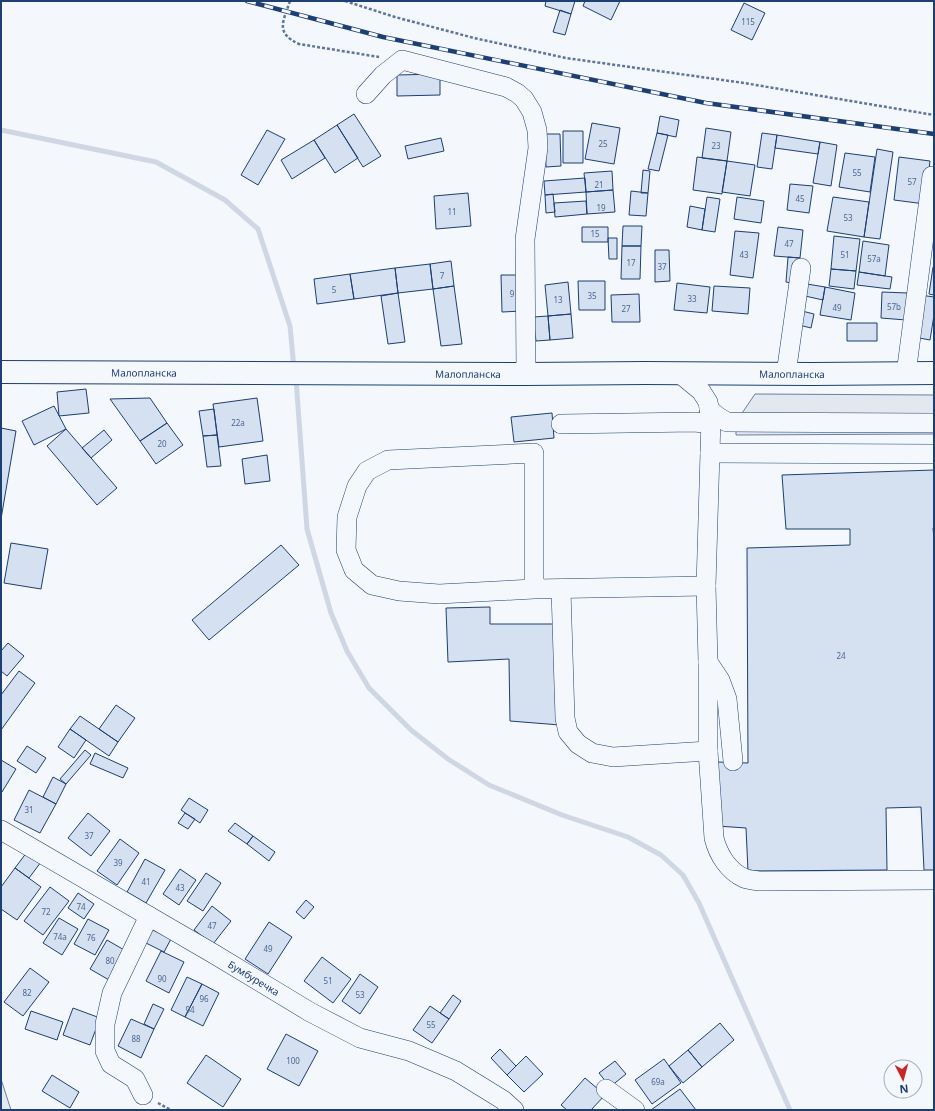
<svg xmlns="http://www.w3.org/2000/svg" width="935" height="1111" viewBox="0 0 935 1111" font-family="'Noto Sans',sans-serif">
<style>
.green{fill:#e3e9f0;stroke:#687fa3}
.parking{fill:#e3e8f0;stroke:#687fa3}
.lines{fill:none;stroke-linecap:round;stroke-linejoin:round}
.stream{stroke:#cfd7e4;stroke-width:5}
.building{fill:#d5e0f0;stroke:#1d3f73}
.minor-casing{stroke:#1d3f73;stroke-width:20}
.major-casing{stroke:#1d3f73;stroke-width:24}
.path{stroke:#5e769c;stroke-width:2.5;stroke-dasharray:3 2;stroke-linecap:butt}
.minor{stroke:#f4f7fb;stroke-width:19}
.major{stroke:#f4f7fb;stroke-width:22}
.rail-casing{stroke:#1d3f73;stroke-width:4.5}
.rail{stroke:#f4f7fb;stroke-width:3;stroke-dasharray:9;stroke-linecap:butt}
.labels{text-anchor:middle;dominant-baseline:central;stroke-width:3;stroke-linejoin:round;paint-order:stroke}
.number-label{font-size:8px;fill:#4b6792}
.street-label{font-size:10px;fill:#1d3f73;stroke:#f4f7fb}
</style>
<rect width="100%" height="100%" fill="#f4f7fb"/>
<!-- green -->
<path class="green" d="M 1,1079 L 11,1110 L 1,1110 Z"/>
<!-- parking -->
<path class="parking" d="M 755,394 L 934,395 L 934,434 L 736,435 L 736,422 Z"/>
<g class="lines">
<!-- stream -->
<path class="stream" d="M 1,130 L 156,162 L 225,200 L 258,229 L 290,326 L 294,369
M 296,379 L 307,529 L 331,613 L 347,651 L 369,688 L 411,730 L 448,759 L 489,785 L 562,815 L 628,837 L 661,855 L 683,875 L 699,903 L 790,1110"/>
</g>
<!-- building -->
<path class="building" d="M 546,1 L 575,1 L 571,14 L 545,6 Z
M 585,1 L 620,1 L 611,20 L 583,6 Z
M 744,3 L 765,13 L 752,40 L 731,30 Z
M 560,10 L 571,14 L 565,35 L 553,32 Z
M 440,74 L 440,95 L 397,96 L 397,75 Z
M 354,114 L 381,156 L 363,167 L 337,125 Z
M 660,116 L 679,120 L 676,137 L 657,133 Z
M 592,123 L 620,128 L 614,164 L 585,159 Z
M 337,125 L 358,158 L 335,173 L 314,140 Z
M 706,128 L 731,132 L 727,161 L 702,158 Z
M 267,130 L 285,139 L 258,185 L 241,175 Z
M 563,131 L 583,131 L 583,163 L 563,163 Z
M 657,133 L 668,135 L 659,171 L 648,169 Z
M 762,133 L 777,135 L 772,169 L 757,167 Z
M 545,134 L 560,134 L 561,166 L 546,167 Z
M 777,135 L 820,142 L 818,154 L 775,148 Z
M 441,138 L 444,151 L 408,159 L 405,146 Z
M 314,140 L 325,158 L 292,179 L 281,160 Z
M 820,142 L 837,145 L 831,186 L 813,183 Z
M 877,149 L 893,152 L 880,239 L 864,237 Z
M 845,153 L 875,157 L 870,192 L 839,187 Z
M 697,157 L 727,161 L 722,194 L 693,190 Z
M 899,157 L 930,161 L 925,204 L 894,200 Z
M 727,161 L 755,165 L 750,196 L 722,192 Z
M 643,170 L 650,171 L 648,193 L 641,193 Z
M 612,171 L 613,190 L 586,192 L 584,173 Z
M 585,178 L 586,192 L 545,195 L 544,181 Z
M 790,184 L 813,186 L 809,213 L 787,210 Z
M 613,190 L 615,212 L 587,214 L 586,192 Z
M 631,191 L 648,193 L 646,216 L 629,215 Z
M 468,193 L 471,226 L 436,229 L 434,196 Z
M 553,194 L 555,212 L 546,213 L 545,195 Z
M 707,197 L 720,199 L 715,232 L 702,230 Z
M 737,197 L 764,201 L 761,223 L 734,219 Z
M 833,197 L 869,202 L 864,237 L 827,231 Z
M 586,201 L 587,214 L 555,217 L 554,203 Z
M 690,206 L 705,209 L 702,230 L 687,227 Z
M 623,226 L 642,226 L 641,246 L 622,246 Z
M 582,227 L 608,227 L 608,242 L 582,242 Z
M 778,227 L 803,230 L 800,258 L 774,256 Z
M 735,231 L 759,233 L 753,278 L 730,275 Z
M 834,236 L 860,239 L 856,271 L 831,269 Z
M 608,238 L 617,238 L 617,259 L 609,259 Z
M 863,241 L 889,245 L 885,276 L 859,272 Z
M 622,246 L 641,246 L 640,279 L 621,279 Z
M 655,250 L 669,250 L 670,281 L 655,282 Z
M 788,257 L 800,258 L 797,284 L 786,282 Z
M 451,261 L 454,286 L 433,289 L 430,264 Z
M 430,264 L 433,289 L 398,293 L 395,268 Z
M 933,267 L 934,267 L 934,295 L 929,294 Z
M 395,268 L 398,293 L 354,299 L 350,274 Z
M 831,269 L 856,271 L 854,289 L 829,286 Z
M 859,272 L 892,277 L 890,289 L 857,285 Z
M 350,274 L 354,299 L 317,304 L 314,279 Z
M 501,275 L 522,275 L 522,311 L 502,312 Z
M 578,281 L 605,281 L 605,310 L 579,310 Z
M 568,282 L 571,314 L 548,316 L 545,285 Z
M 677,283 L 710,287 L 707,313 L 674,310 Z
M 807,284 L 825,287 L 823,300 L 805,296 Z
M 454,286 L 462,344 L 441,346 L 433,289 Z
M 714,286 L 750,288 L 748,314 L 712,311 Z
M 825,287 L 855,293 L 851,320 L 820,315 Z
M 882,292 L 908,293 L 906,320 L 881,318 Z
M 398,293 L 405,342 L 388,344 L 381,296 Z
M 639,294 L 640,322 L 612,322 L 611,295 Z
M 920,295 L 934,297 L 934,315 L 930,340 L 914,337 Z
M 802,311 L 814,314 L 811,328 L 799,325 Z
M 571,314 L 573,338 L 550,340 L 548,316 Z
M 548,316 L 550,340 L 536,341 L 533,317 Z
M 847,323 L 877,323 L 877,341 L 847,341 Z
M 86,389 L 89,413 L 59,416 L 57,392 Z
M 150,398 L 167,423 L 140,441 L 110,399 Z
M 257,398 L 263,441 L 219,447 L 213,404 Z
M 54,406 L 66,429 L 34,445 L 22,421 Z
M 214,409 L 217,435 L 203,436 L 199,411 Z
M 552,413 L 554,438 L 514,442 L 511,417 Z
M 167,423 L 183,445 L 156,464 L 140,441 Z
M 1,428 L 16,431 L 1,519 Z
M 66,429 L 117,488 L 97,505 L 47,446 Z
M 104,430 L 112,440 L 91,458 L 82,448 Z
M 217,435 L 221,466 L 207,467 L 203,436 Z
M 267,455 L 270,481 L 245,484 L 242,459 Z
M 934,470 L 934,528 L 933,528 L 934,539 L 934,870 L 924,870 L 921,807 L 886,808 L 887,870 L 748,871 L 746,828 L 717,826 L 718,762 L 748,763 L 747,548 L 850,545 L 850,529 L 786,529 L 782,475 Z
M 11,543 L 48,549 L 41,589 L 4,583 Z
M 281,545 L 299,565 L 209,640 L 192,620 Z
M 490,607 L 490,624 L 555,624 L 560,725 L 510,721 L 509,659 L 448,662 L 446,608 Z
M 8,643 L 24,656 L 7,676 L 1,671 L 1,651 Z
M 19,671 L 35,683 L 1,730 L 1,695 Z
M 116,705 L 135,718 L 118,742 L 99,729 Z
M 80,716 L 118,742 L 109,756 L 70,729 Z
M 70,729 L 86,740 L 74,758 L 58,747 Z
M 27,746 L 46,758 L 36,773 L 17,761 Z
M 85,750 L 91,755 L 66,784 L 60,779 Z
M 95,753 L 128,768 L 123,778 L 90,764 Z
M 1,760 L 16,769 L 2,792 L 1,791 Z
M 53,777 L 66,784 L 56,804 L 43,797 Z
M 29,790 L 56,804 L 40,833 L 14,820 Z
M 189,798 L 208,810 L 200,823 L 181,810 Z
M 88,813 L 110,831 L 91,856 L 68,838 Z
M 185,813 L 195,819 L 188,829 L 178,823 Z
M 235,823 L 253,836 L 247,844 L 228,831 Z
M 253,836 L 275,852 L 269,861 L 247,844 Z
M 120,839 L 139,853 L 117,885 L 97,871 Z
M 27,852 L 41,862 L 29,878 L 15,868 Z
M 145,859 L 165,870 L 146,903 L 127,892 Z
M 15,868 L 41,887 L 17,920 L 1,909 L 1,887 Z
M 180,869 L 196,880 L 179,905 L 163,894 Z
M 206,873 L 221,883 L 203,911 L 187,901 Z
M 50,887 L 69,901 L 43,935 L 24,921 Z
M 78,893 L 94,904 L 84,919 L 68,908 Z
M 306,900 L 314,907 L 304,919 L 296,912 Z
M 212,906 L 231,921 L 213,944 L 194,930 Z
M 59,918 L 78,929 L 62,955 L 43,943 Z
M 88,919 L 109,930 L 95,955 L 74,944 Z
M 269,922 L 292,937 L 268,974 L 245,959 Z
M 151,929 L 171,939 L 164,952 L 144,942 Z
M 107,940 L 126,951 L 109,980 L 90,969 Z
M 161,951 L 184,962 L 169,993 L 146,981 Z
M 322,957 L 351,979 L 333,1003 L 304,981 Z
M 30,968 L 49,982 L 23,1016 L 4,1002 Z
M 360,974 L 378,987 L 360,1014 L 342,1001 Z
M 187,977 L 202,984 L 185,1017 L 171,1010 Z
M 202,984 L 219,993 L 203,1026 L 185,1017 Z
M 453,995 L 461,1001 L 449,1019 L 440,1013 Z
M 153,1004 L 164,1009 L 154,1029 L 144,1024 Z
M 430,1006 L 449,1019 L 432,1043 L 413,1030 Z
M 73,1008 L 100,1018 L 90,1045 L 63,1035 Z
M 31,1011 L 63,1022 L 57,1040 L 25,1029 Z
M 131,1019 L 154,1029 L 141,1058 L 118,1046 Z
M 720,1023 L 734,1040 L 702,1067 L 688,1050 Z
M 286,1034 L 318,1051 L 299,1086 L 267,1069 Z
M 500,1049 L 516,1066 L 507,1075 L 491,1058 Z
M 688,1050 L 702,1067 L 683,1083 L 669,1066 Z
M 206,1055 L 241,1079 L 223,1107 L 187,1083 Z
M 526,1056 L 543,1074 L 524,1092 L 507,1075 Z
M 664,1059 L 681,1083 L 652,1104 L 635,1080 Z
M 615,1061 L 626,1074 L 610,1087 L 599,1073 Z
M 52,1075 L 79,1092 L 70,1108 L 42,1091 Z
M 585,1078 L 605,1095 L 591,1110 L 567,1110 L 561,1105 Z
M 680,1089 L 696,1110 L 651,1110 Z"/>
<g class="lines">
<defs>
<g id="minor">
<path d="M 366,94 L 383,75 L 402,60 L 506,87 L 517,93 L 524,99 L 532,112 L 537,130 L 538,148 L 525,239 L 526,374"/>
<path d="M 679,373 L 701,391 L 708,402 L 711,419 L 706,586 L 708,662 L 708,751 L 714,838 C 718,854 728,871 744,878 C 748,880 754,880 759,881 L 934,880"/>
<path d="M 786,374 L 801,268"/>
<path d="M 906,374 L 932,176"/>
<path d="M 709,409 L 717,416 L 727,422 L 934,423"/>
<path d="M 561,424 L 695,422 L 711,424"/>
<path d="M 710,453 L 934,454"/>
<path d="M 534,589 L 534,453 L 388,460 L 367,471 L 357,486 L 347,517 L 346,550 L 354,570 L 372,585 L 399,591 L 439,594 L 534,589 L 706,586"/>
<path d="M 561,590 L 565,718 L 568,732 L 578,744 L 592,753 L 613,757 L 708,751"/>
<path d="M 708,662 L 720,680 L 727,699 L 733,761"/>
<path id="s1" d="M 1,830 L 214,954 L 310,1012 L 360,1038 L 409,1051 L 456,1071 L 503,1100 L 514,1110"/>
<path d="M 606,1089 L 635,1110"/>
<path d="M 143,1095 L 135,1079 L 111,1064 L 105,1051 L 105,1024 L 112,993 L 149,916"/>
</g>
<g id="major">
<path id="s2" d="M 1,372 L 526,374 L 645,373 L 813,374 L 934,373"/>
</g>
</defs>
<!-- minor casing -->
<use href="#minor" class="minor-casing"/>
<!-- major casing -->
<use href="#major" class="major-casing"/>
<!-- path -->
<path class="path" d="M 290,1 C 283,22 275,33 299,44 L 379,57
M 345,1 L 395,17 L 474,38 L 566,58 L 744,83 L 934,115
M 158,1103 L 171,1110"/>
<!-- minor -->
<use href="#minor" class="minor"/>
<!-- major -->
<use href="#major" class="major"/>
<defs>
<path id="rail" d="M 247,1 L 383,37 L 706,103 L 934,134"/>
</defs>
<!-- rail casing -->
<use href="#rail" class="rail-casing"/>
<!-- rail -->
<use href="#rail" class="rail"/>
</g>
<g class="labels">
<!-- number labels -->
<g class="number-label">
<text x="748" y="21">115</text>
<text x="603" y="143">25</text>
<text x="716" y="145">23</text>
<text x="857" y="172">55</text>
<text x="912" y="181">57</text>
<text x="599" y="184">21</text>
<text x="800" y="198">45</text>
<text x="601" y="207">19</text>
<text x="452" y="211">11</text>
<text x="848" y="217">53</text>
<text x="595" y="233">15</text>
<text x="789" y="243">47</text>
<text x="744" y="254">43</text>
<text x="845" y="254">51</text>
<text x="874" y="258">57a</text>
<text x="631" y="262">17</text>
<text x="662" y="266">37</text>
<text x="442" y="275">7</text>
<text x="334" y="289">5</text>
<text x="512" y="293">9</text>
<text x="592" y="295">35</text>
<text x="692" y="298">33</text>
<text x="558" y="299">13</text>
<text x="894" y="306">57b</text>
<text x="837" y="307">49</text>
<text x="626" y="308">27</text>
<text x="238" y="422">22a</text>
<text x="162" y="443">20</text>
<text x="841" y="655">24</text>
<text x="29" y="809">31</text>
<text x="89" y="835">37</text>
<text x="118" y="862">39</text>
<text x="146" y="881">41</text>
<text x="180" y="887">43</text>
<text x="81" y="906">74</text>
<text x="46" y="911">72</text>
<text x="212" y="925">47</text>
<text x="60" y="936">74a</text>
<text x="91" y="937">76</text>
<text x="268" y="948">49</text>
<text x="110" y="960">80</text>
<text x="162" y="978">90</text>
<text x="328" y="980">51</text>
<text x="27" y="992">82</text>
<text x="360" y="994">53</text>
<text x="204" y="998">96</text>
<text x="190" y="1009">94</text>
<text x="431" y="1024">55</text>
<text x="136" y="1038">88</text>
<text x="293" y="1060">100</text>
<text x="658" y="1081">69a</text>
</g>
<!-- street labels -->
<g class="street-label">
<text stroke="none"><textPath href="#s2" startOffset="143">Малопланска</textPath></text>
<text stroke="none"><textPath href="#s2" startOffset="467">Малопланска</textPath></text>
<text stroke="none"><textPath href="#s2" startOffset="791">Малопланска</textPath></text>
<text stroke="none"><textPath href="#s1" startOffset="293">Бумбуречка</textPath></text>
</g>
</g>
<!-- border -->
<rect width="935" height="1111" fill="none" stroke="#1d3f73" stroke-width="4"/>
<!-- north arrow -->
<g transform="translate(903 1079) rotate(174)"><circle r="19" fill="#f4f7fb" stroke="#9eadc5"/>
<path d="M0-3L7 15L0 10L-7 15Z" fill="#c62828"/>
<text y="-6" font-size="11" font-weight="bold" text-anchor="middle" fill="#1d3f73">N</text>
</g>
</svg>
